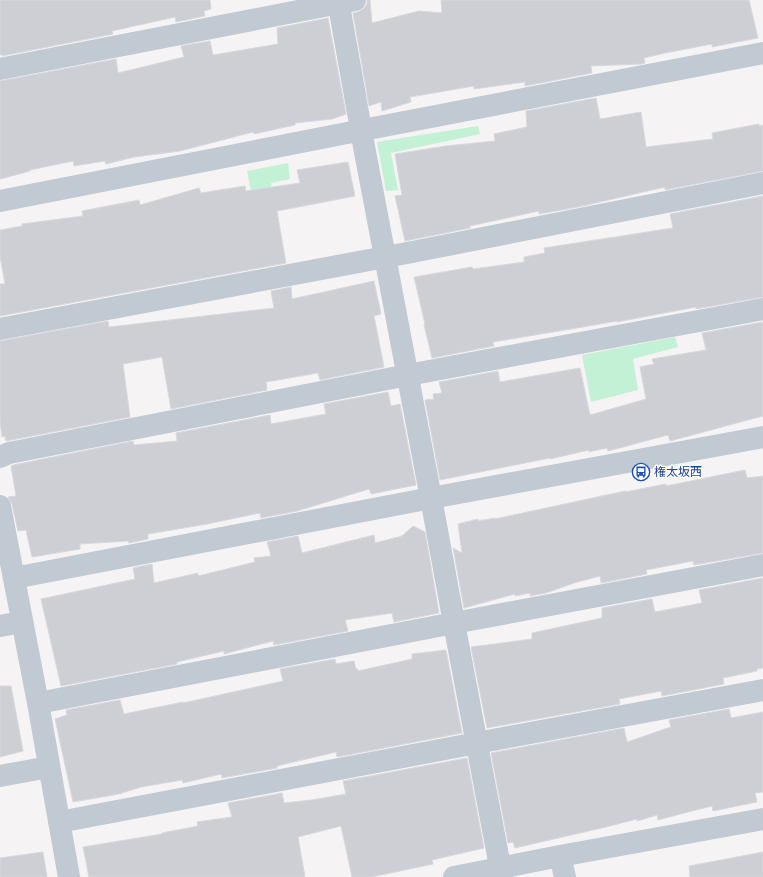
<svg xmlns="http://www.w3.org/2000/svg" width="763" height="877" viewBox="0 0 763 877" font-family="'Source Sans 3','Noto Sans JP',sans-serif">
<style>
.green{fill:#c3f1d5}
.building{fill:#cdcfd5;stroke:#d7d9de}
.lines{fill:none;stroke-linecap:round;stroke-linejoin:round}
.minor{stroke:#c1cad2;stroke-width:22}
.labels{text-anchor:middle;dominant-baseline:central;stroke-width:3;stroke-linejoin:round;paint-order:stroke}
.transit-label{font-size:12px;fill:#164399;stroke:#fff;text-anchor:start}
</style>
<rect width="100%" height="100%" fill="#f5f3f3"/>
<!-- green -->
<path class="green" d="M 478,126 L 480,134 L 391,153 L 398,190 L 386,191 L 377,142 Z
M 288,163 L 290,179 L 271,183 L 275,211 L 256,216 L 247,171 Z
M 675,337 L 678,347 L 633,359 L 638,390 L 591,402 L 582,355 Z"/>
<!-- building -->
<path class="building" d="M 0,0 L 210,0 L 211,9 L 204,11 L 205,16 L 176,22 L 175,17 L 112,31 L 113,34 L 2,56 L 2,54 L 0,55 Z
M 367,0 L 370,0 L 372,23 L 419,11 L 442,13 L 441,0 L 749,0 L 758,38 L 712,47 L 712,44 L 665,53 L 644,58 L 645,63 L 641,64 L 591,66 L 592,73 L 525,86 L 525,82 L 474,89 L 474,86 L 410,97 L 411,102 L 382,111 L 381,102 L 369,106 L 353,13 L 358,12 L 363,9 L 367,4 Z
M 328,18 L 346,114 L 332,119 L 295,123 L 295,125 L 254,134 L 253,132 L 180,151 L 134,157 L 106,164 L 105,161 L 74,166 L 73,161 L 30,170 L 30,171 L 0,179 L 0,81 L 116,59 L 118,73 L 184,57 L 181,46 L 210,41 L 213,55 L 278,44 L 277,28 Z
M 596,98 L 600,119 L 641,112 L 646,147 L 713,139 L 712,133 L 759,124 L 759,126 L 763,125 L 763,171 L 665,190 L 665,187 L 578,207 L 539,214 L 539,211 L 470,226 L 470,228 L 405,241 L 395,196 L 402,195 L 395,154 L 446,146 L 495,141 L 494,134 L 527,127 L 526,111 Z
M 348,162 L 355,196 L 293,208 L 277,211 L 286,263 L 0,316 L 0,284 L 5,284 L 0,256 L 0,230 L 22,226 L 22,224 L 83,216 L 82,211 L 139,200 L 140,205 L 199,188 L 201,193 L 245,186 L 246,191 L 300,183 L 297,170 Z
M 763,196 L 763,297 L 696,309 L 696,307 L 617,322 L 617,321 L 577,328 L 493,342 L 494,346 L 432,358 L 424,325 L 425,324 L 414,277 L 472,267 L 473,269 L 524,262 L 524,257 L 545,253 L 544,248 L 673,228 L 670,214 Z
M 374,281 L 381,314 L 374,316 L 384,367 L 320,380 L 318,373 L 266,382 L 267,390 L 171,409 L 162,357 L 123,364 L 130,417 L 6,441 L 5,436 L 2,437 L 0,422 L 0,341 L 108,321 L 109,327 L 274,308 L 271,291 L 291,287 L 292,299 Z
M 763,322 L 763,416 L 670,441 L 668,435 L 608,451 L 607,448 L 589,452 L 589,450 L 550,459 L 550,458 L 440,480 L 425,400 L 434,399 L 433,394 L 442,393 L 439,382 L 498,371 L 500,382 L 580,368 L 590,415 L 646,399 L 640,367 L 654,364 L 652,359 L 706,350 L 702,333 Z
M 388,392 L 391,406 L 400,404 L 416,485 L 371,494 L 369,489 L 297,511 L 261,518 L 260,513 L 207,524 L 148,534 L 148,539 L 129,543 L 128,541 L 80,544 L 80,549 L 32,557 L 26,530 L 18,531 L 12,504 L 8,497 L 16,496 L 11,466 L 13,465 L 133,441 L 134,445 L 177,441 L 176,433 L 270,415 L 271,424 L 326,414 L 324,404 Z
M 745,470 L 747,478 L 763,476 L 763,553 L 694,565 L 693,561 L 646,570 L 647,574 L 601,583 L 600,576 L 574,583 L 546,593 L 530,596 L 530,593 L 515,596 L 515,594 L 464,608 L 453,548 L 462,553 L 458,524 L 478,519 L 478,521 L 495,518 L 495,519 L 625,491 L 625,492 L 666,484 L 666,486 Z
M 413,526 L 425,532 L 439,613 L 394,622 L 392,613 L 345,620 L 348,631 L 274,645 L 273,641 L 224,654 L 224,651 L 177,662 L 177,664 L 61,686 L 41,599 L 135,579 L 133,568 L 152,564 L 154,583 L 198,573 L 198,576 L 255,562 L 254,558 L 271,556 L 267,542 L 298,536 L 302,553 L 374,535 L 375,543 L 402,536 Z
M 763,578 L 763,668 L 757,669 L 757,671 L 723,678 L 724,684 L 662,696 L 661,691 L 619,699 L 620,704 L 487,728 L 471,647 L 532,639 L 532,633 L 602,618 L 602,608 L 652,599 L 655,612 L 702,603 L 699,590 Z
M 446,650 L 462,733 L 337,757 L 336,752 L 277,766 L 277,768 L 222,778 L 221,774 L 183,783 L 182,780 L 141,787 L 119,794 L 73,802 L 55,719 L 67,715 L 66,710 L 120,700 L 124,714 L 183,702 L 183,703 L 283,681 L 280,669 L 335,659 L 336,664 L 354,661 L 356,669 L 358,669 L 358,671 L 412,659 L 412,654 Z
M 0,686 L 11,686 L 23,751 L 0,757 Z
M 729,709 L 731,718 L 763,712 L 763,792 L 755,793 L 757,802 L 713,811 L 712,806 L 688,812 L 658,820 L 657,815 L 637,821 L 637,819 L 610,826 L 515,848 L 513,842 L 508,843 L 491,753 L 624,728 L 627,742 L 671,727 L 669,720 Z
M 467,758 L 484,848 L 432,860 L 433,864 L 386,874 L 370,877 L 352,877 L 341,826 L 298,837 L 305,877 L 89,877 L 83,847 L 162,834 L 162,833 L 198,826 L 197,822 L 232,817 L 228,803 L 282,793 L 284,803 L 312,800 L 346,794 L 343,781 Z
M 43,852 L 47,877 L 0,877 L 0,858 Z
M 763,852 L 763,877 L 690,877 L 689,866 Z"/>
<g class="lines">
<!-- minor -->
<path class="minor" d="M 338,0 L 365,152 L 431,498 L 454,623 L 502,877
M 0,69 L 355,0
M 0,201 L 342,134 L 763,53
M 0,329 L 407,253 L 763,183
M 0,457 L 9,453 L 408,375 L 763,309
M 0,506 L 38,703 L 69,877
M 14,578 L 431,498 L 763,437
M 0,626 L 22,622
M 38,703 L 454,623 L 763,565
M 0,776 L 49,767
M 59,822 L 498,739 L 763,690
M 560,856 L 565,877
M 454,877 L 560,856 L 763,819"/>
</g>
<!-- icons -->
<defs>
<symbol id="bus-ring" viewBox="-11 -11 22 22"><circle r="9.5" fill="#fff" stroke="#1a4fb4" stroke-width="1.5"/><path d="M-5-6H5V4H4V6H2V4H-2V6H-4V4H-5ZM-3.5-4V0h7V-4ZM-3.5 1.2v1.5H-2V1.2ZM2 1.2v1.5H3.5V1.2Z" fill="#1a4fb4"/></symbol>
</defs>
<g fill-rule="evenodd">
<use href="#bus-ring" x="631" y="462" width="20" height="20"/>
</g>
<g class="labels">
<!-- transit labels -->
<g class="transit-label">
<text x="654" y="472">権太坂西</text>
</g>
</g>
</svg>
